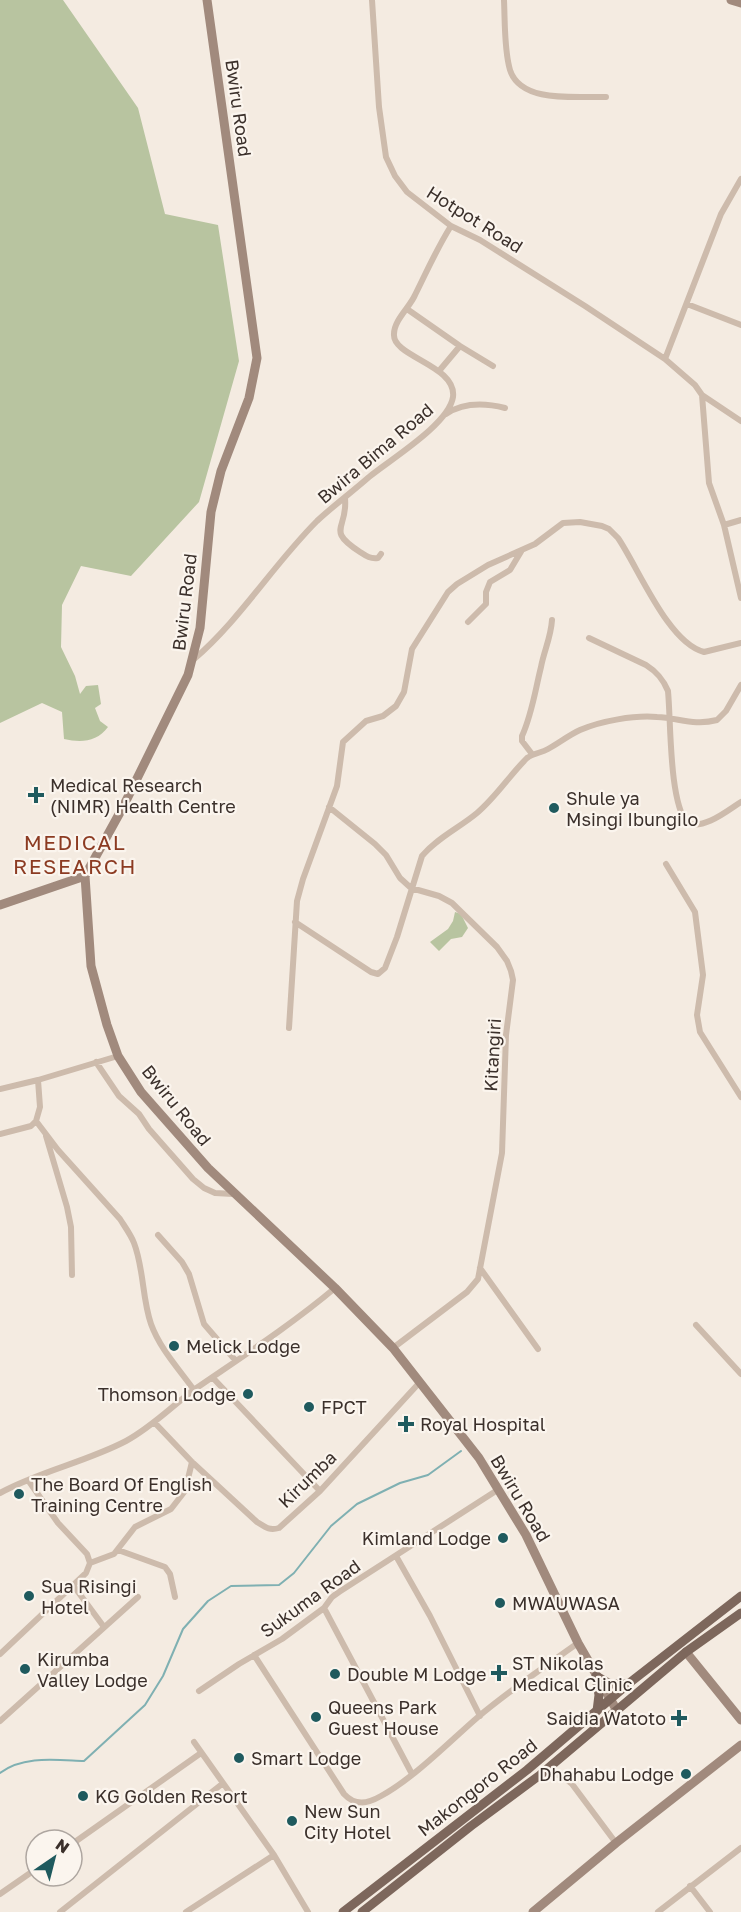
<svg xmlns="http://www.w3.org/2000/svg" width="741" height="1912" viewBox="0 0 741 1912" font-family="'Golos Text',sans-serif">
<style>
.green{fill:#b8c4a0}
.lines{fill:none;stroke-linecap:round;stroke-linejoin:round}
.stream{stroke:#7fb0b2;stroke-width:2}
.street{stroke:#cdbbac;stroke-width:6}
.secondary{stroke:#a18a7d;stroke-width:9}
.primary{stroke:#7d675c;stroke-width:9}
.poi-dot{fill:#1f5a5e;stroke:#fbf5ee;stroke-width:2}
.labels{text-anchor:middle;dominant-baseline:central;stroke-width:4.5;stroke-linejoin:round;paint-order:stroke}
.street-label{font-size:18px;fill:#3b302b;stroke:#fbf5ee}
.poi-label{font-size:18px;fill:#3b302b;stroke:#fbf5ee;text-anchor:start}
.quarter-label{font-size:21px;letter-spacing:1.5px;fill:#8c3b22;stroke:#fbf5ee}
</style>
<rect width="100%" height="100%" fill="#f4ebe1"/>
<!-- green -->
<path class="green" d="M 0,0 L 63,0 L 138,108 L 165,214 L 218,225 L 239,361 L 199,502 L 131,576 L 81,566 L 62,605 L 61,647 L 75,676 L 80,694 L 86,686 L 98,685 L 101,704 L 95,708 L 100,721 L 108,727 C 97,742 81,743 64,739 L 62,712 L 42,703 L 0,723 Z
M 455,912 L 461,914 L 468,928 L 462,937 L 451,939 L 439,951 L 430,942 L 448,929 L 453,921 Z"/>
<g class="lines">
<!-- stream -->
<path class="stream" d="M 0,1773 C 23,1755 57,1760 84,1761 L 145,1705 L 163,1676 L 183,1629 L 208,1601 L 231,1586 L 279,1585 L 294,1573 L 331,1526 L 357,1504 L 400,1483 L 428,1475 L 461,1451"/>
<!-- street -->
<path class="street" d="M 372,0 L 379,107 L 386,157 L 395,176 L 407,192 L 451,226 L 480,240 L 585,306 L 665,359 L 695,385 L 702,395 L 709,483 L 724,525 L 741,598
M 504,0 C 505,21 504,50 510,70 C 521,104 577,96 606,97
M 687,304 L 741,325
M 407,309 L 460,346 L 493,366
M 665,359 L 721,214 L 741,179
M 439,371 L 460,346
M 702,395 L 741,421
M 446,414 C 464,402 485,403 505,408
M 345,498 C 348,530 325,529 360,552 C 366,556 370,559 378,558 L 381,554
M 724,525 L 741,520
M 468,622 L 486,604 L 486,592 L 490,582 L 510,570 L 522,550
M 589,638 L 646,665 C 657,672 663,679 668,691 C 671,722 669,801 687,823 C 704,830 727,811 741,802
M 193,660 C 240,620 273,565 317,521 C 333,506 352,492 369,477 C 391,459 449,424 453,397 C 457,365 392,357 394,334 C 394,320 410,307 415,295 C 427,271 437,248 451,226
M 532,754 L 522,741 L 522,736 C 532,714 535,691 541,667 C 544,651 551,637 552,620
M 329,807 L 375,844 L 386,855 L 400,878 L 411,888 L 439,896 L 452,903 L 497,947 L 507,961 L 511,971 L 513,980 L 506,1035 L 502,1153 L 478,1279 L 467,1292 L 393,1348
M 666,864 L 695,912 L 703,975 L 697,1015 L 700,1032 L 741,1097
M 295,922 L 371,972 L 378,974 L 385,968 L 397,937 L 422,856 C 437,838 459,828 477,813 C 496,797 509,776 527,758 C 534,753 541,753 548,749 C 559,743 569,735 580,730 C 601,721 634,715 657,717 C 679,718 694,726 717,720 L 726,711 L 741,685
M 289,1028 L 297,901 L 303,879 L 337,786 L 343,742 L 366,721 L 383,716 L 396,706 L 404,692 L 412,649 L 448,592 L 457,584 L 488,565 L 535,544 L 563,523 L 580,522 L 602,526 L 609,529 L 618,538 C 638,567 668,643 704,652 L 741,643
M 96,1062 L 119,1096 L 139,1114 L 149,1129 L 193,1179 L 204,1188 L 215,1193 L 233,1194
M 38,1080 L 40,1107 L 36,1121 L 58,1150 L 120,1219 C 125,1227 131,1235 134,1243 C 144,1269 142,1298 151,1324 C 160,1349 179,1369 194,1390
M 0,1089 L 38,1080 L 118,1056
M 0,1134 L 31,1126 L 36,1121
M 46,1136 L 67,1207 L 71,1227 L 72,1275
M 158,1235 L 182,1262 L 189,1274 L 204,1324 L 236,1361
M 480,1268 L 538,1349
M 696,1325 L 741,1374
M 213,1378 L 320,1491
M 154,1422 L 192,1462 L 257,1522 C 265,1527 269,1531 279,1528 L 320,1491 L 420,1382
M 0,1493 C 40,1471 86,1462 126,1441 C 152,1427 172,1406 195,1389 C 243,1356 291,1325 335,1288
M 118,1550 L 165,1567 L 170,1574 L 175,1597
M 396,1556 L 430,1616 L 480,1716
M 90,1563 L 114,1554 L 135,1527 L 171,1509 L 185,1491 L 192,1462
M 73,1585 L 104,1627
M 324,1608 L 412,1774
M 0,1654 L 86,1573 L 90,1563 L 87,1554 L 58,1523 L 28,1480
M 254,1655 L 344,1794 C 355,1806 367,1804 381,1796 C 414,1778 449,1742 478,1717 C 510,1690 544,1667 578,1643
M 199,1691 L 239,1664 L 282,1639 L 324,1608 L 332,1597 L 339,1592 L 499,1489
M 0,1721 L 138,1597
M 194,1742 L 274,1855 L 308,1912
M 541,1775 L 561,1775 L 572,1784 L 616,1843
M 72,1844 L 201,1753
M 690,1886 L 710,1912
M 0,1894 L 36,1869
M 60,1912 L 222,1784
M 186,1912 L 274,1855
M 658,1912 L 741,1848"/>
<!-- secondary -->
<path class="secondary" d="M 207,0 L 257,358 L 249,398 L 221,471 L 211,512 L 200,628 L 188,675 L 123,807 L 85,876 L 91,966 L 107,1025 L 118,1056 L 141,1092 L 208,1168 L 335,1288 L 393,1348 L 479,1458 L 526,1535 L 578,1643 L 616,1709
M 731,0 L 741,3
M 0,905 L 85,876
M 686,1652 L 741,1720
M 533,1912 L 616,1843 L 741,1745"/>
<!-- primary -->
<path class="primary" d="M 596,1676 L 599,1695 L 597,1711
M 596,1676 L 610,1684 L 628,1684
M 343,1912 L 527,1770 L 628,1684 L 741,1596
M 362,1912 L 471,1826 L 540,1775 L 686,1652 L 741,1613"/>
</g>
<!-- markers -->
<g class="poi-dot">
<path d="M33 786h6v6h6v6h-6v6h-6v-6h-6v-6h6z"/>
<circle cx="554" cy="808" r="6"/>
<circle cx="174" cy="1346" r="6"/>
<circle cx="248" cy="1394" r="6"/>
<circle cx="309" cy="1407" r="6"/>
<path d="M403 1415h6v6h6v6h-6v6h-6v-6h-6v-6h6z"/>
<circle cx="19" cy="1494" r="6"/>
<circle cx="503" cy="1538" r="6"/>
<circle cx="29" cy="1596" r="6"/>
<circle cx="500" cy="1603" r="6"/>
<circle cx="25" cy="1669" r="6"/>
<path d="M496 1664h6v6h6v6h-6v6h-6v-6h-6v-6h6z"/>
<circle cx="335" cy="1674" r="6"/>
<circle cx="316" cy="1717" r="6"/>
<path d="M676 1709h6v6h6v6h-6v6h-6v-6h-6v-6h6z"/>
<circle cx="239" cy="1758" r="6"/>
<circle cx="686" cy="1774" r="6"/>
<circle cx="83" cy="1796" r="6"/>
<circle cx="292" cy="1821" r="6"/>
</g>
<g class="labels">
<!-- street labels -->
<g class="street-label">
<text transform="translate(239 108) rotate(82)">Bwiru Road</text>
<text transform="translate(475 219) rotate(32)">Hotpot Road</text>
<text transform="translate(375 453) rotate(-40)">Bwira Bima Road</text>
<text transform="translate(184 602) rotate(-83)">Bwiru Road</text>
<text transform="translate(492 1055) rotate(-87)">Kitangiri</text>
<text transform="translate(177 1105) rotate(51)">Bwiru Road</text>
<text transform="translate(307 1479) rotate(-44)">Kirumba</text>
<text transform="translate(521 1498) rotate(59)">Bwiru Road</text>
<text transform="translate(310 1598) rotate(-36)">Sukuma Road</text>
<text transform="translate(477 1787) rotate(-38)">Makongoro Road</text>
</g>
<!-- poi labels -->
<g class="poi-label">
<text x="50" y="785">Medical Research<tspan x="50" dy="21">(NIMR) Health Centre</tspan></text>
<text x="566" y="798">Shule ya<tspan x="566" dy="21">Msingi Ibungilo</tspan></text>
<text x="186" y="1346">Melick Lodge</text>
<text x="236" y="1394" text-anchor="end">Thomson Lodge</text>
<text x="321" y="1407">FPCT</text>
<text x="420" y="1424">Royal Hospital</text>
<text x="31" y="1484">The Board Of English<tspan x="31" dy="21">Training Centre</tspan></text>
<text x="491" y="1538" text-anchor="end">Kimland Lodge</text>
<text x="41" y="1586">Sua Risingi<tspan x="41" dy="21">Hotel</tspan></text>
<text x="512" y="1603">MWAUWASA</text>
<text x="37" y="1659">Kirumba<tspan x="37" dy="21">Valley Lodge</tspan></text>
<text x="512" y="1663">ST Nikolas<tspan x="512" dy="21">Medical Clinic</tspan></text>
<text x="347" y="1674">Double M Lodge</text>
<text x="328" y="1707">Queens Park<tspan x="328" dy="21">Guest House</tspan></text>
<text x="666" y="1718" text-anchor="end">Saidia Watoto</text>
<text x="251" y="1758">Smart Lodge</text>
<text x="674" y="1774" text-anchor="end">Dhahabu Lodge</text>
<text x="95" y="1796">KG Golden Resort</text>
<text x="304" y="1811">New Sun<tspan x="304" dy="21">City Hotel</tspan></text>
</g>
<!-- quarter labels -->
<g class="quarter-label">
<text x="75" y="842">MEDICAL<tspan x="75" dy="24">RESEARCH</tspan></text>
</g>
</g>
<!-- north arrow -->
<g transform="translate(54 1858) rotate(35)"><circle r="28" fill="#fbf5ee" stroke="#aea6a0" stroke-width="1.5"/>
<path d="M0-4.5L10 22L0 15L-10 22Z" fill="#1f5a5e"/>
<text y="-9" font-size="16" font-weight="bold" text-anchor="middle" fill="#3b302b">N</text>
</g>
</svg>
